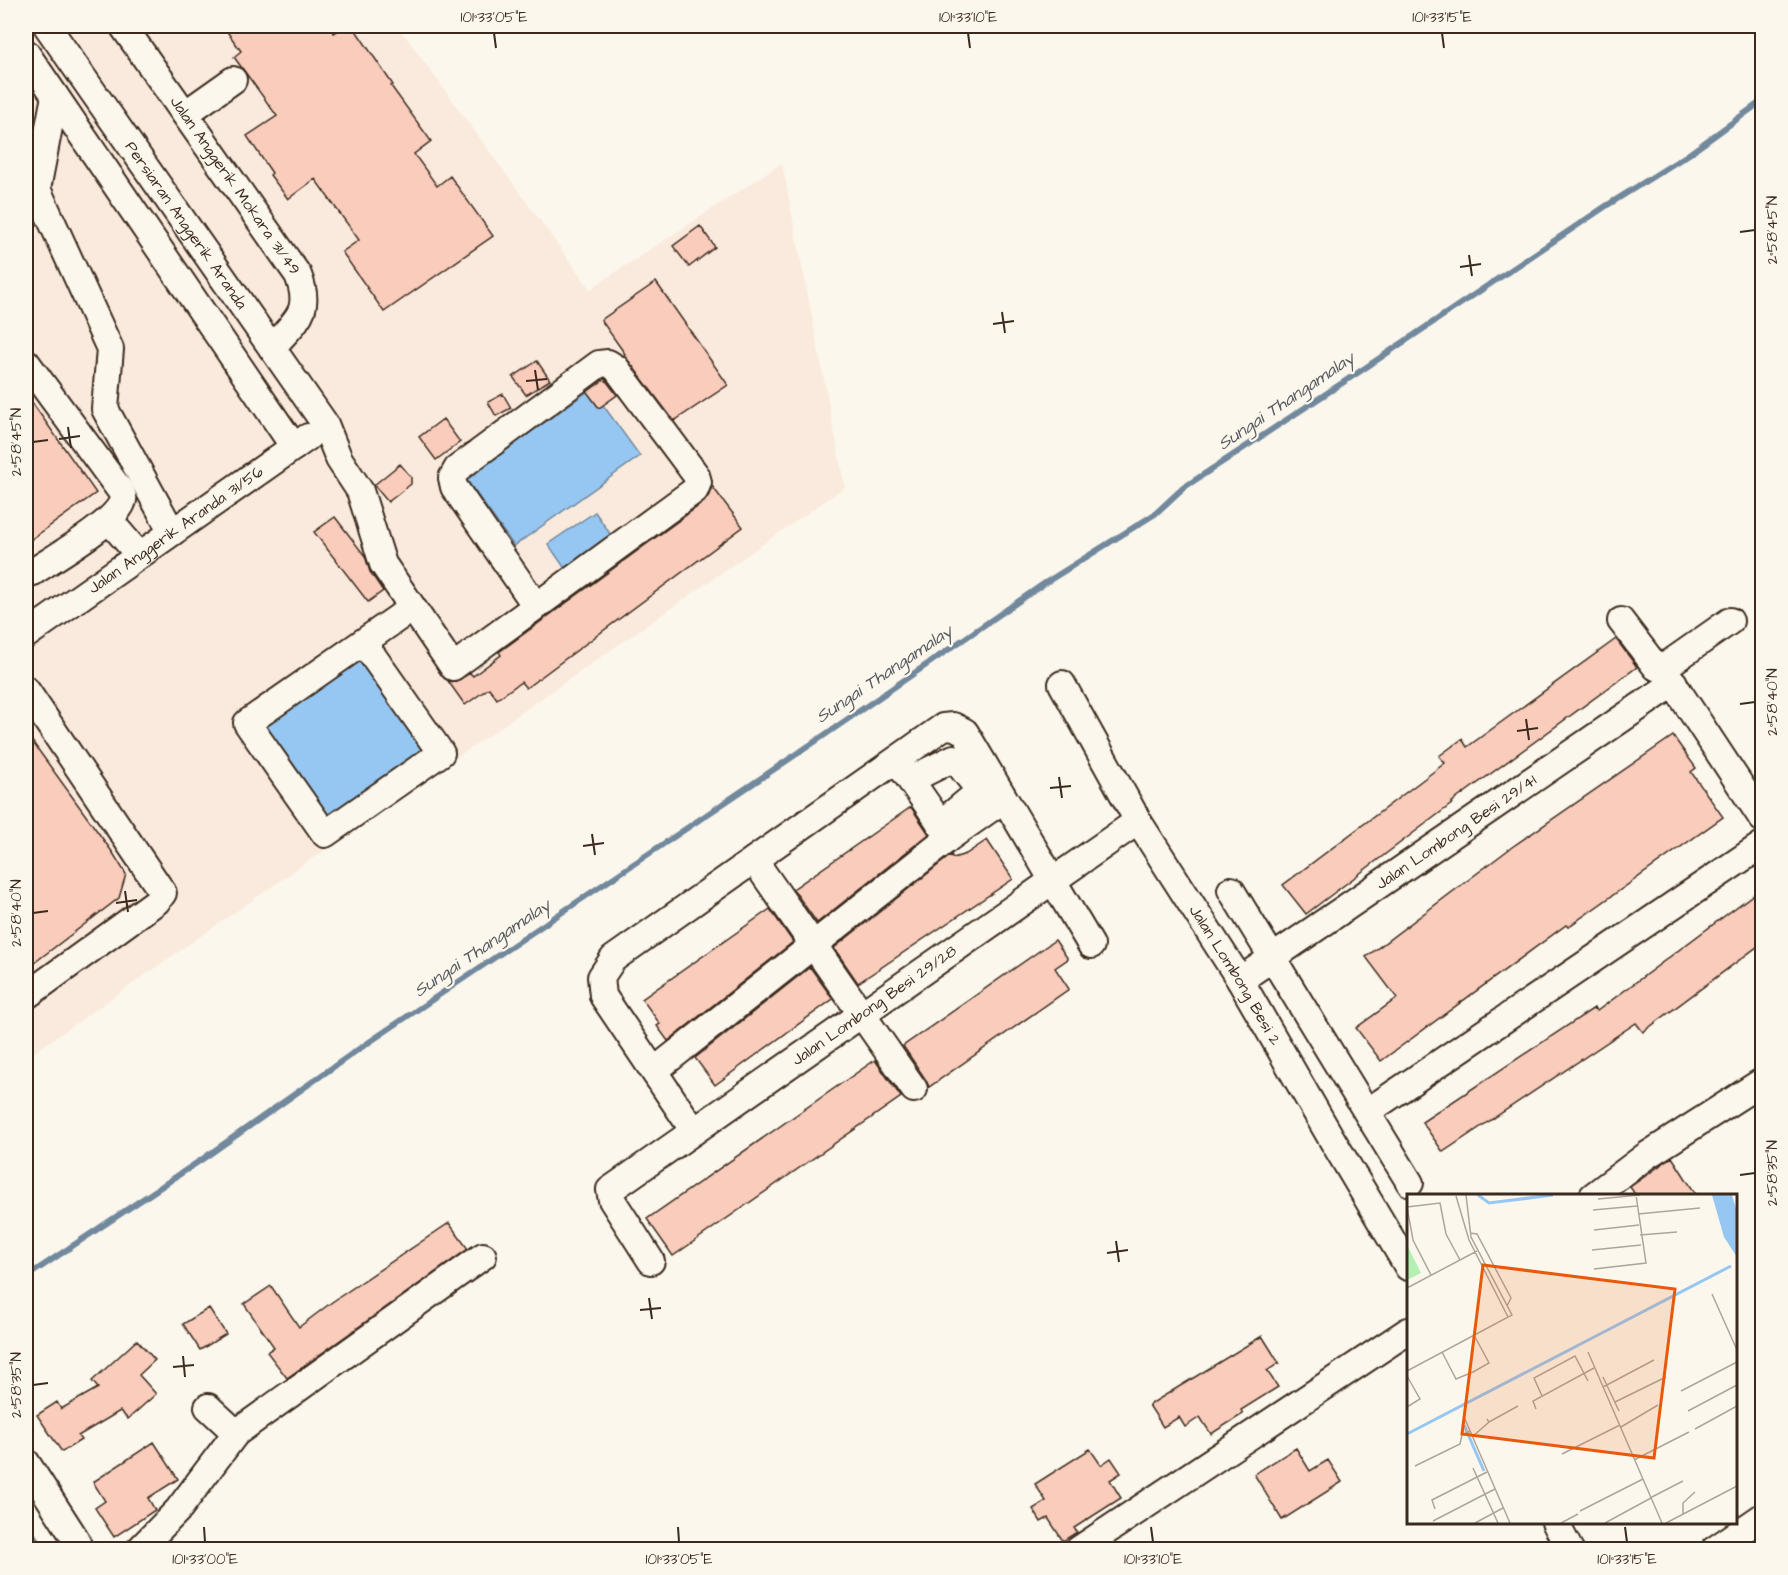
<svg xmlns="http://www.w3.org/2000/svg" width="1788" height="1575" viewBox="0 0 1788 1575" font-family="'Architects Daughter',sans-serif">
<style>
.built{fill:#faeadd}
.water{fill:#96c7f2;stroke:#72889d;stroke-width:1.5}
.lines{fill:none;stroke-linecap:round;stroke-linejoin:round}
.stream{stroke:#72889d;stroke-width:6}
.building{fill:#f9ccbb;stroke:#3b2a1e;stroke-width:1.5}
.minor-casing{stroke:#3b2a1e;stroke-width:30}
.minor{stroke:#fbf7ec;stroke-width:26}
.ticks{fill:none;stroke:#3b2a1e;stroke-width:2}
.labels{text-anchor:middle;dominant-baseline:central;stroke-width:4.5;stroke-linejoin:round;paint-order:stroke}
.street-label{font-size:16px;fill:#3b2a1e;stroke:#fbf7ec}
.water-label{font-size:18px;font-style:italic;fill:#56595e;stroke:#fbf7ec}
.inset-river{fill:none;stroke:#96c7f2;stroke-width:3}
.inset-road{fill:none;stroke:#aea59a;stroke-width:1.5}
.view{fill:#e8590c;fill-opacity:0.15;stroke:#e8590c;stroke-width:3}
.inset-edge{fill:none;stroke:#3b2a1e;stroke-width:3}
.neatline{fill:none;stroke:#3b2a1e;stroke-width:2}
.ticks-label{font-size:15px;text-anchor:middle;fill:#3b2a1e}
</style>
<rect width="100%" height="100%" fill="#fbf7ec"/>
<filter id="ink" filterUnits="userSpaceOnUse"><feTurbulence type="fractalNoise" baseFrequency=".0167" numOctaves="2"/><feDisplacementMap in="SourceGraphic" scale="12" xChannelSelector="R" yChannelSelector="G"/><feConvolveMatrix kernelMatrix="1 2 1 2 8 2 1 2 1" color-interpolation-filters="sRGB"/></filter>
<g filter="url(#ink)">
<!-- built -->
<path class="built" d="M 26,26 L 398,26 L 590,289 L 782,163 L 845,487 L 26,1058 Z"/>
<!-- water -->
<path class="water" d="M 587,392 L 599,408 L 603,405 L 640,456 L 514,546 L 466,479 Z
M 595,512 L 613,538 L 566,570 L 548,544 Z
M 359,656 L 428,753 L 329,822 L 260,725 Z"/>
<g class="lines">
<!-- stream -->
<path class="stream" d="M 26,1277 L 204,1158 L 356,1051 L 813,743 L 1045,583 L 1155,514 L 1183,488 L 1359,372 L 1606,206 L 1689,154 L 1762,101
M 26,1522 L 42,1550"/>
</g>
<!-- building -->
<path class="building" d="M 223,26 L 328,26 L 334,33 L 346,26 L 353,26 L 393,85 L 391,86 L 431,141 L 414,154 L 437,186 L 450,176 L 493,236 L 384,312 L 342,252 L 359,240 L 315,179 L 288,199 L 270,175 L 272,173 L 247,136 L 277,116 L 234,57 L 241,51 Z
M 700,226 L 715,247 L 689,267 L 673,246 Z
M 656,282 L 728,385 L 674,421 L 624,355 L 625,354 L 601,320 Z
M 537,361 L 550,380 L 526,395 L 513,377 Z
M 605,379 L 617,395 L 599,408 L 587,392 Z
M 26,394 L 96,493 L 26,543 Z
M 503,394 L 511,408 L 496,416 L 488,402 Z
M 443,419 L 460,442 L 436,460 L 419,437 Z
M 400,464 L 411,477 L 411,484 L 388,502 L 374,485 Z
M 712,486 L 743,527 L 526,688 L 521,682 L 497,699 L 489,688 L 465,705 L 448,681 L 455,682 L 470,673 L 473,676 L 501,655 L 499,652 L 704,502 L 709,495 Z
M 335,517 L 365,556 L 370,572 L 383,591 L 368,602 L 314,532 Z
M 1616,639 L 1637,667 L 1452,802 L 1453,803 L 1306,914 L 1283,885 L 1445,763 L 1439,756 L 1462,739 L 1467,747 Z
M 26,733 L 113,853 L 126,874 L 119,898 L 26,969 Z
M 1673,736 L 1696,768 L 1691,772 L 1723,817 L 1568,927 L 1566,925 L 1381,1061 L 1356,1028 L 1397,998 L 1366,957 L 1512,847 Z
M 911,807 L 929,834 L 817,923 L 793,889 Z
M 987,840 L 1013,879 L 858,983 L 834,948 L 951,855 L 953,858 L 966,854 Z
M 1762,888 L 1762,943 L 1643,1032 L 1636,1023 L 1443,1152 L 1422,1122 L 1594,1008 L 1597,1011 Z
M 770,909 L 793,942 L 668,1041 L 657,1026 L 660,1024 L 642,999 Z
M 1055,940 L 1068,959 L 1055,968 L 1069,989 L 929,1087 L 926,1080 L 903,1046 Z
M 810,967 L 833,999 L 715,1085 L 695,1058 Z
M 875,1060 L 901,1097 L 673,1256 L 647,1219 Z
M 1672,1157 L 1697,1196 L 1636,1196 L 1630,1187 Z
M 449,1223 L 468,1249 L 287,1378 L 267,1352 L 274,1347 L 244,1304 L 271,1286 L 299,1327 L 332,1302 Z
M 209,1308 L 226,1334 L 200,1350 L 183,1324 Z
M 1262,1336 L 1279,1363 L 1267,1371 L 1278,1387 L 1241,1410 L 1243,1414 L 1211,1434 L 1200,1417 L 1185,1427 L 1179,1417 L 1163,1427 L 1149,1405 Z
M 137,1340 L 155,1360 L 139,1375 L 156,1394 L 128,1419 L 120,1411 L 78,1436 L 81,1440 L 62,1452 L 37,1415 L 57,1402 L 61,1409 L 98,1388 L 92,1381 Z
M 154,1442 L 178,1479 L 148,1498 L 155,1510 L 114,1537 L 95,1508 L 105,1501 L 93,1482 Z
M 1296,1448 L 1310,1471 L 1328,1460 L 1342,1482 L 1282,1520 L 1254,1474 Z
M 1090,1449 L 1101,1465 L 1111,1458 L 1121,1473 L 1110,1480 L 1121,1498 L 1074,1528 L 1077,1532 L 1063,1541 L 1048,1518 L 1041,1522 L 1033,1509 L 1046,1501 L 1035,1484 Z"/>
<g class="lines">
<defs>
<g id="minor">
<path id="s1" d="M 47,26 L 325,424 L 339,459 L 360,491 L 383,564 L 453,667 L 695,490 L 698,482 L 696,475 L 616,368 L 608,363 L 599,364 L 457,469 L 452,478 L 454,487 L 536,606"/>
<path id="s2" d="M 123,26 L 298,275 C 313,313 295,320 272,348"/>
<path d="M 26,53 L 294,447"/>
<path d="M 55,96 L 37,189 L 110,349 L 105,409 L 172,532"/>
<path d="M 185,114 L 233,80"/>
<path d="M 26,362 L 120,490 C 122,494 125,498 122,503 C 112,525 55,557 33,572 L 26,574"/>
<path d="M 109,520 L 139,555"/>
<path d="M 1621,621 L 1656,667 L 1663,668"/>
<path d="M 1730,621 L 1663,668 L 1762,818"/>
<path id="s3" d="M 26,635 L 308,437"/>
<path d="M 363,642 L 441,753 L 325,834 L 247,723 L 412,608"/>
<path id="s4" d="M 1062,684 L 1138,821 L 1240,980 L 1330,1136 L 1408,1267"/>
<path d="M 26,690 L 163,893 L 157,901 L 26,996"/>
<path d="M 902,768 L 949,836"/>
<path d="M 912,782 L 922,774 L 954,758 L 976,786 L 975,795 L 940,824"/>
<path d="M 754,860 L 914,1089"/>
<path d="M 1231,890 L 1410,1183"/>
<path id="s5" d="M 1240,980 L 1674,683"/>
<path d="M 654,1071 L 950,837 L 1004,799"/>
<path d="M 1367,1112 L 1762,845"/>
<path d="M 694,1131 L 603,996 L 601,977 L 613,959 L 943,727 L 953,726 L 965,732 L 1091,945"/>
<path d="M 1593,1196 L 1646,1156 L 1760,1083"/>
<path id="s6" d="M 651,1261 L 612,1200 L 610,1190 L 1138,821"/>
<path d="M 236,1433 L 483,1256"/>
<path d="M 26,1462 L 75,1538 L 80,1550"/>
<path d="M 1555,1522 L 1570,1550"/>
<path d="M 139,1550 L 178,1510 L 236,1433 L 208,1407"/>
<path d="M 1078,1550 L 1408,1331"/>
<path d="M 1714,1550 L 1762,1517"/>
</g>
</defs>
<!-- minor casing -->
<use href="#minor" class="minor-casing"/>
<!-- minor -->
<use href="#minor" class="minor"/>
</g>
</g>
<!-- ticks -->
<path class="ticks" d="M 494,33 L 496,48M 968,33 L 970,48M 1442,33 L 1444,48M 1740,232 L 1755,230M 1469,255 L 1472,276M 1460,267 L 1481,264M 1002,312 L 1005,333M 993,324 L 1014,321M 535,370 L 538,390M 526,381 L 547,379M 68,427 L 71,448M 59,439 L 80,436M 33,442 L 48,440M 1740,704 L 1755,702M 1526,719 L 1529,740M 1517,731 L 1538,728M 1059,777 L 1062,798M 1050,788 L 1071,786M 592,834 L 595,855M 583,846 L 604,843M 125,891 L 128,912M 116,903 L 137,900M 33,913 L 48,911M 1740,1175 L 1755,1173M 1116,1241 L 1119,1262M 1107,1253 L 1128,1250M 649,1298 L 652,1319M 640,1310 L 661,1308M 183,1356 L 185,1377M 173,1367 L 194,1365M 33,1385 L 48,1383M 204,1527 L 205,1542M 678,1527 L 679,1542M 1151,1527 L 1153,1542M 1625,1527 L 1627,1542"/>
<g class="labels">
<!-- street labels -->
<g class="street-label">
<text stroke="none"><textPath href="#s2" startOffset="195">Jalan Anggerik Mokara 31/49</textPath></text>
<text stroke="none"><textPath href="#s1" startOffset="243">Persiaran Anggerik Aranda</textPath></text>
<text stroke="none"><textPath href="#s3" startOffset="183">Jalan Anggerik Aranda 31/56</textPath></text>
<text stroke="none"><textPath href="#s5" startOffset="262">Jalan Lombong Besi 29/41</textPath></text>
<text stroke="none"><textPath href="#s4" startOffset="339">Jalan Lombong Besi 2</textPath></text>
<text stroke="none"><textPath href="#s6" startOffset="405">Jalan Lombong Besi 29/28</textPath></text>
</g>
<!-- water labels -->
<g class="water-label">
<text transform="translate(1286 401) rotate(-34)">Sungai Thangamalay</text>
<text transform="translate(884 674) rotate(-34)">Sungai Thangamalay</text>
<text transform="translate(482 948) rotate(-34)">Sungai Thangamalay</text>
</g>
</g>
<!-- overview -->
<g transform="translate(1407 1194)">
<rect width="330" height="330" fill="#fbf7ec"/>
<path d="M 0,51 L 14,79 L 0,86 Z" fill="#b4efb4"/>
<path d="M 305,1 L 325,1 L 330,18 L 330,63 L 317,43 Z" fill="#96c7f2"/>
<path class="inset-river" d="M 71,1 L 82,9 L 146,1M 57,231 L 77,277M 0,240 L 324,72"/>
<path class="inset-road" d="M 49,2 L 62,46 L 101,123M 191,5 L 233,1M 0,13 L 33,9 L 39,40 L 53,66M 0,13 L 6,46 L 24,81M 186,16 L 230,12M 231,20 L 293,14M 187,36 L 232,31M 63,39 L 70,40 L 104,104 L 100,112M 233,41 L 270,38M 185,56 L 234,51M 187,75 L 239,69 L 229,1M 0,94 L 70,57M 305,100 L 330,156M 35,158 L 49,185 L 66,178 L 82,169 L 67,141M 181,158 L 255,329M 0,177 L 105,121 L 64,43 L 59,1M 0,182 L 13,205 L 0,213M 196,183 L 212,217M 196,193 L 247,166M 274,197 L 330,168M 135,202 L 127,184 L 168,162 L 181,187M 208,208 L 259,183M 129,215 L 126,207 L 187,174M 281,217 L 330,191M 57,223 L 103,329M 82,228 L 111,212M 214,233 L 251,211M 288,235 L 330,212M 65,243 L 82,228 L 80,225M 155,260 L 213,231M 227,266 L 282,238M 8,272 L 53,250 L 55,241 L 64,237M 66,274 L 91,329M 243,304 L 276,287M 28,315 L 25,306 L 80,278M 173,317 L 236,285M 276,320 L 276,309 L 288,298M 26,327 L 88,295M 68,329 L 96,314M 154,329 L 171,320M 198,329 L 244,304M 259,329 L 330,292"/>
<path class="view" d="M 76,71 L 268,95 L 247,264 L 55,240 Z"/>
<rect width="330" height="330" class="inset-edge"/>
</g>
<!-- margin -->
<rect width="1788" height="1575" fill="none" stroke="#fbf7ec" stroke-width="66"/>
<rect x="33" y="33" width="1722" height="1509" class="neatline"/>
<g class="ticks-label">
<text x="494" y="22">101°33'05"E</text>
<text x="968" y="22">101°33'10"E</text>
<text x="1442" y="22">101°33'15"E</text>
<text transform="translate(1772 230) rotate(-90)" y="5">2°58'45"N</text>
<text transform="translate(16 442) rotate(-90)" y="5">2°58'45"N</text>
<text transform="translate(1772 702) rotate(-90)" y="5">2°58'40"N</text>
<text transform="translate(16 913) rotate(-90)" y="5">2°58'40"N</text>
<text transform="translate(1772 1173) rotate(-90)" y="5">2°58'35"N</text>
<text transform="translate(16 1385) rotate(-90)" y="5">2°58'35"N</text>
<text x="205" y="1564">101°33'00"E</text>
<text x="679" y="1564">101°33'05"E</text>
<text x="1153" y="1564">101°33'10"E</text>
<text x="1627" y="1564">101°33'15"E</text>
</g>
</svg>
